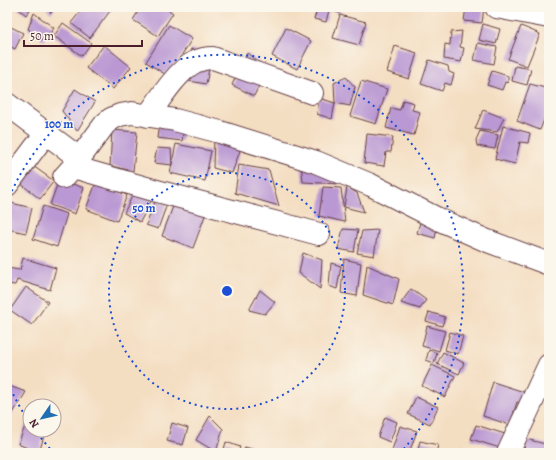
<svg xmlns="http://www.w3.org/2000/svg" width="556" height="460" viewBox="0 0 556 460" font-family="Alegreya,serif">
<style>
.building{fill:#ba98d3}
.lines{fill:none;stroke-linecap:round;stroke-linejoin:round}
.minor-casing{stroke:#643c42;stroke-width:24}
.minor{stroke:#fff;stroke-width:22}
.ring{fill:none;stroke:#1d4ed8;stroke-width:2;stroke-dasharray:2 4}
.centre{fill:#1d4ed8;stroke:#fbf7ec;stroke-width:2}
.ring-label{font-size:12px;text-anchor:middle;font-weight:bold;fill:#1d4ed8;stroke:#fbf7ec;stroke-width:3;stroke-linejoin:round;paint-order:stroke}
</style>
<rect width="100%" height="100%" fill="#fbf7ec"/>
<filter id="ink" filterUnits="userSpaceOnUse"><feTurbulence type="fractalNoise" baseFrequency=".025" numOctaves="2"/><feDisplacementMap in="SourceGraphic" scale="8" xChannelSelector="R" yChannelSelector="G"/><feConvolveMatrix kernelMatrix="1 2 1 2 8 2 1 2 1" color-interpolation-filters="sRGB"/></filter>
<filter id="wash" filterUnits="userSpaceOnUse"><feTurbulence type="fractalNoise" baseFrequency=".012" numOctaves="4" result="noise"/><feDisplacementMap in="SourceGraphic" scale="16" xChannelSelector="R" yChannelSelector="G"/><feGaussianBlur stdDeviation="0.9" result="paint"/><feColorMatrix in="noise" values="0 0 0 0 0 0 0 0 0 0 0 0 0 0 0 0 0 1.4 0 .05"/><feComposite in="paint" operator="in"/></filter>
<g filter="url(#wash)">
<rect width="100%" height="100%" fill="#f4dec2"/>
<g id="blocks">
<!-- building -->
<path class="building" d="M 16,7 L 32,7 L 26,15 Z
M 45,7 L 56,7 L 51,13 Z
M 84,7 L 113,7 L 90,38 L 71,23 Z
M 141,7 L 164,7 L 173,13 L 158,36 L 133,20 Z
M 318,7 L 341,7 L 340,13 L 329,10 L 326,22 L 314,19 Z
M 466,7 L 484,7 L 482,23 L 464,21 Z
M 34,13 L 54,28 L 44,41 L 28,29 Z
M 340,15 L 366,22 L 359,45 L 333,38 Z
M 63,23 L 91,43 L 82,56 L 54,36 Z
M 483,24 L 500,29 L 496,44 L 479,40 Z
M 7,25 L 23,33 L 15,49 L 7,45 Z
M 169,25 L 192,39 L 168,76 L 146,62 Z
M 521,26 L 540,34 L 527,66 L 508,59 Z
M 286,28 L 311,41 L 297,69 L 272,56 Z
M 462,31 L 460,47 L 464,48 L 461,62 L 444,59 L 445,44 L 450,45 L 451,32 Z
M 478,43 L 497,47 L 494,64 L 474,60 Z
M 104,45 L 131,67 L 113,89 L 86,68 Z
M 395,46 L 417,53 L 409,79 L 387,72 Z
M 191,49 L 212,54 L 206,84 L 184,80 Z
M 247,53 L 267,69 L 254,96 L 232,85 Z
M 429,60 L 448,66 L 449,72 L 454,74 L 451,85 L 445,83 L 442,91 L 421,84 Z
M 515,66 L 531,69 L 527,85 L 512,81 Z
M 492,71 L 508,76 L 508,83 L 505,82 L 502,90 L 487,85 Z
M 346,77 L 355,87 L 350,106 L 335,103 L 334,83 Z
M 361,81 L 387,89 L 376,124 L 350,116 Z
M 530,84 L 549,89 L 549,107 L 540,130 L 517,121 Z
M 75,89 L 95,102 L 77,131 L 62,111 Z
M 319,98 L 335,103 L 332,119 L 317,114 Z
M 403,100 L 414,103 L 412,110 L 420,112 L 414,135 L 386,128 L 391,108 L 400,110 Z
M 483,110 L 504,118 L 497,132 L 475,129 Z
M 159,124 L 184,126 L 182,141 L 157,138 Z
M 503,126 L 530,133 L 528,143 L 520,142 L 515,164 L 495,159 Z
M 112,130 L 137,132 L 133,171 L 110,166 Z
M 480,131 L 498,135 L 495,149 L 477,146 L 476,140 Z
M 367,134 L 393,137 L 391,152 L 386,152 L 384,166 L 364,163 Z
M 214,139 L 241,148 L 232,173 L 213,168 Z
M 7,141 L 11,143 L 7,152 Z
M 176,144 L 211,151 L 205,181 L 170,173 Z
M 157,148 L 171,149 L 172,165 L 154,163 Z
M 301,164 L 341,179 L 339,184 L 303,182 Z
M 239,165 L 269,170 L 279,206 L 235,193 Z
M 33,166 L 54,181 L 40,199 L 20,183 Z
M 59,179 L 84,188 L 75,214 L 50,205 Z
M 96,183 L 127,195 L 117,221 L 86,209 Z
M 323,187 L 341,188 L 345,222 L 319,216 Z
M 347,187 L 357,193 L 364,212 L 344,207 Z
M 136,188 L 153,197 L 140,222 L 124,213 Z
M 156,199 L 167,204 L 158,229 L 146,225 Z
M 175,201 L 206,213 L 193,248 L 162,236 Z
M 7,202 L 32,208 L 26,233 L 7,229 Z
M 43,206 L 67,214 L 57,247 L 33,239 Z
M 421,219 L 438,222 L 435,238 L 417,233 Z
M 343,229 L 358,230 L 354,252 L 338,249 Z
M 378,230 L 374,256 L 357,253 L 362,231 Z
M 303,253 L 322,260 L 320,289 L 299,273 Z
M 23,258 L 56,268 L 50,290 L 17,280 L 15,285 L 7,284 L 7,268 L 20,270 Z
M 344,259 L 361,263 L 357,296 L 341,293 Z
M 331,263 L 341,266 L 337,289 L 329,286 Z
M 367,265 L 399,279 L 393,305 L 363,295 Z
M 26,287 L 48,302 L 32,325 L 10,310 Z
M 411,289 L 426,300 L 420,309 L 401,303 Z
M 260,290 L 275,302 L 265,314 L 249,310 Z
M 429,312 L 445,317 L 442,326 L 426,321 Z
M 427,326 L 445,331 L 439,351 L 422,346 Z
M 450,332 L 463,336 L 458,354 L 445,350 Z
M 429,350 L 437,353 L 434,363 L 426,360 Z
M 443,352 L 464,363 L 459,374 L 437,364 Z
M 432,365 L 455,376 L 445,397 L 422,386 Z
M 493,382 L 527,393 L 524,404 L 517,402 L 510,425 L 483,416 Z
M 9,386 L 26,392 L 11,416 L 7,409 L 7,391 Z
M 416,397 L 438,407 L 430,424 L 408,414 Z
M 210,416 L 223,429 L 216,452 L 196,440 Z
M 385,417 L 397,422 L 390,442 L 378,437 Z
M 172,423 L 188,428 L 183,445 L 167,441 Z
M 26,424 L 30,427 L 30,430 L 35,430 L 44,436 L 39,453 L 18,444 Z
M 476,425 L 505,434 L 500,448 L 471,439 Z
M 400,426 L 417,431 L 409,453 L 391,453 Z
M 526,439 L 549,445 L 549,453 L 523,453 Z
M 420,441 L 438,445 L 436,453 L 417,453 Z
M 226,442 L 240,447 L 238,453 L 223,453 Z
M 245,447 L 266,453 L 243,453 Z
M 461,449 L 474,453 L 460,453 Z"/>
</g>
</g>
<g filter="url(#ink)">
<use href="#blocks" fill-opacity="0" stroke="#643c42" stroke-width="1"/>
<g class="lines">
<defs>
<path id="minor" d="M 496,7 L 549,17
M 7,104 L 79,158
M 148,116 C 159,100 178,70 195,62 C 201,59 207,58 213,58 L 312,93
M 73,167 L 157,191 L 319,234
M 64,177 L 73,167 L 105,124 L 111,119 L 120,115 L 132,113 L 175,120 L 220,132 L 316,162 L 371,185 L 440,220 L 485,240 L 549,264
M 7,185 L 46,133
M 508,453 L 549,365"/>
</defs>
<!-- minor casing -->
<use href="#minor" class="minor-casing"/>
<!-- minor -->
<use href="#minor" class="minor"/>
</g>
</g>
<!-- distance rings -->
<g class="ring">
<circle cx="227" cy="291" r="118"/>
<path d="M54 453A237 237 0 0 1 35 430M29 422A237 237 0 0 1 7 380M7 202A237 237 0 1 1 400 453"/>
</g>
<circle cx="227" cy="291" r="6" class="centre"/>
<g class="ring-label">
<text x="59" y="128">100 m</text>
<text x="144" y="212">50 m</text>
</g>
<!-- margin -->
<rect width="556" height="460" fill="none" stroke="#fbf7ec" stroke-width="24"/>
<!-- north arrow -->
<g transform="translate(42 418) rotate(236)"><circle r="19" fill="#fbf7ec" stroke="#b4a19f"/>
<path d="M0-3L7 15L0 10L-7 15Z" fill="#1f6fb2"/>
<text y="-6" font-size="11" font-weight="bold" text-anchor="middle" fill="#4a1f2b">N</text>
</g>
<!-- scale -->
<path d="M24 40v6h118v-6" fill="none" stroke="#4a1f2b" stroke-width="2"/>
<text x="30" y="40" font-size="12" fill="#4a1f2b" stroke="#fbf7ec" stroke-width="3" paint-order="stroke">50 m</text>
</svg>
